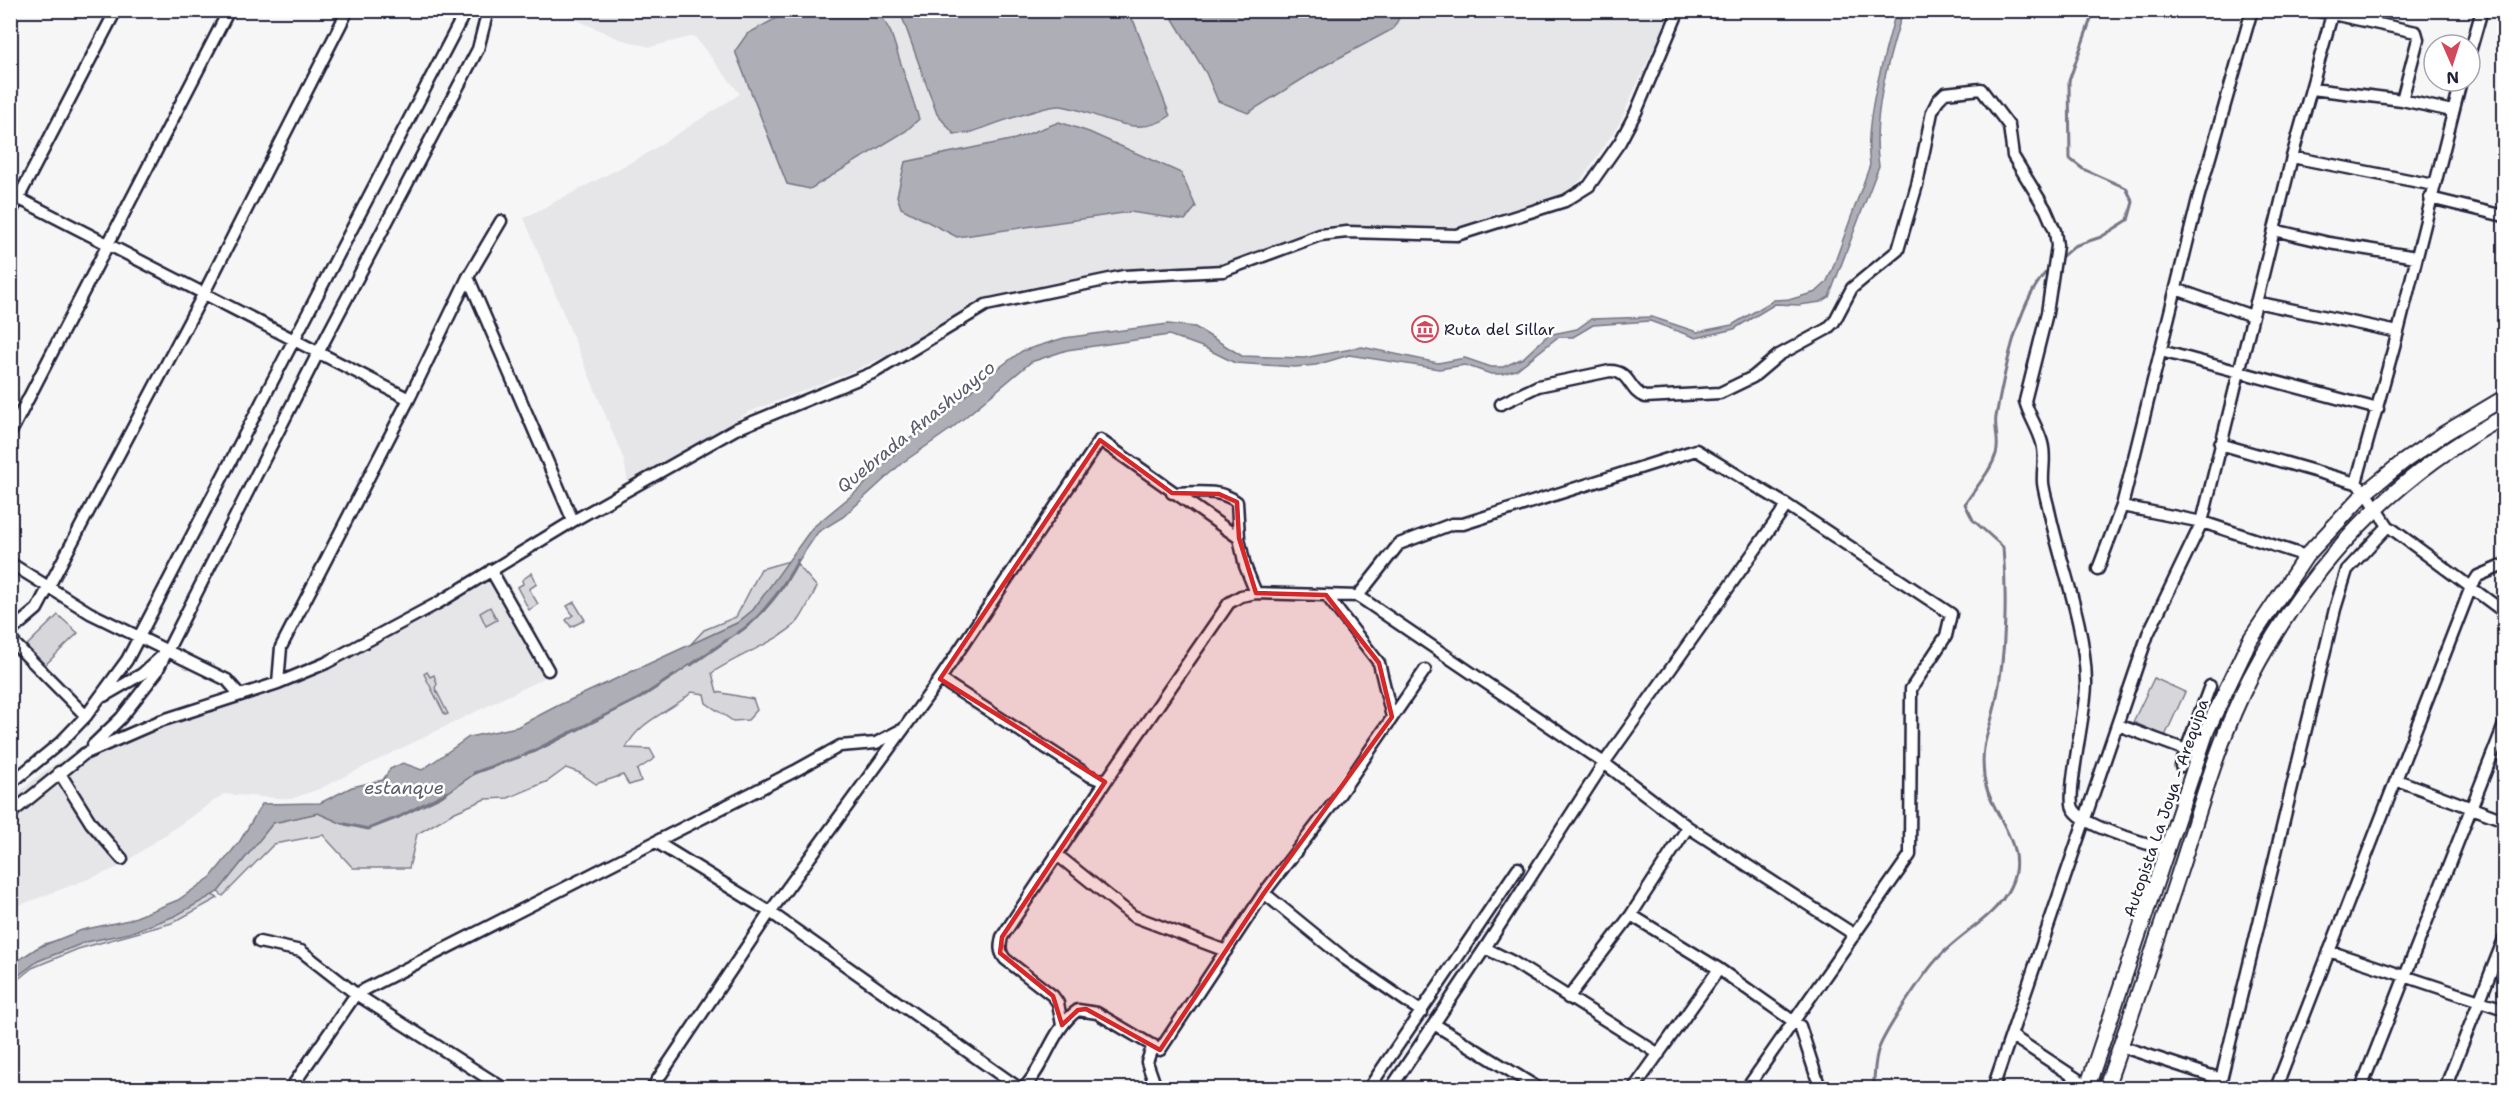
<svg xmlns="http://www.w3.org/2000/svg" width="2515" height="1099" viewBox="0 0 2515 1099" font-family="'Shantell Sans',sans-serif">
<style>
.built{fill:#e6e6e9}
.green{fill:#d7d7db;stroke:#7c7c8b;stroke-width:1.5}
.water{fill:#aeaeb7;stroke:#767685;stroke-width:1.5}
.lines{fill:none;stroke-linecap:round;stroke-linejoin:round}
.stream{stroke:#767685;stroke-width:3}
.minor-casing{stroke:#22223b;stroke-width:15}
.major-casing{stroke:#22223b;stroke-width:18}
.minor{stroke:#fff;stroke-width:10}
.major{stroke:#fff;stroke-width:14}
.marked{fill:#d62828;fill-opacity:0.2;stroke:#d62828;stroke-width:4.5;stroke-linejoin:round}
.labels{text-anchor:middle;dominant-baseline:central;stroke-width:5;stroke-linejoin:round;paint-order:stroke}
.poi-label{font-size:16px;fill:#22223b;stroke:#fff;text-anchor:start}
.street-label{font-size:16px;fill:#22223b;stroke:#fff}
.water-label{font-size:18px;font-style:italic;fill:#5a5a6d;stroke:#fff}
</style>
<rect width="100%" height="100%" fill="#f6f6f7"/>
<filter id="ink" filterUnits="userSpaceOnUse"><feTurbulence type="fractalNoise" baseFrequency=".0167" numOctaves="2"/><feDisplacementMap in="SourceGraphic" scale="12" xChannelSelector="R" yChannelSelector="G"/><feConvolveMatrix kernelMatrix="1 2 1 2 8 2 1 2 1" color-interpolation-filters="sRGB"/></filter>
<g filter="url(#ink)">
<!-- built -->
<path class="built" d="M 557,11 L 1676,11 L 1649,58 L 1618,126 L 1581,180 L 1560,197 L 1503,213 L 1470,227 L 1326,225 L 1230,263 L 1117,270 L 1012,291 L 981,300 L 899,350 L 853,371 L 749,412 L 628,484 L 624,460 L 524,218 L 641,157 L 740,94 L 694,36 L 650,47 L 619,39 Z
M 497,561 L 556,672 L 319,789 L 291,799 L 224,794 L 117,868 L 20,905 L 11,912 L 11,799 L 43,772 L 80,748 L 265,682 L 344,645 Z"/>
<!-- green -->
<path class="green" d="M 789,561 L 753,610 L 737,623 L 690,645 L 704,630 L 736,617 L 761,569 Z
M 796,563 L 817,587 C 811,598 806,610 799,620 C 786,638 734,657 712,673 L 717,692 L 753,699 L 757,710 L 748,720 L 733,721 L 706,703 L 704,694 L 692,692 C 671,712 639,720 626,748 L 650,749 L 655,758 L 637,770 L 641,781 L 629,785 L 623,775 L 596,784 L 580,773 L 566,768 L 548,781 L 508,798 L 485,799 L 455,812 L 417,834 L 409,868 L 353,868 L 323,835 L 274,844 L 223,896 L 218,892 L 273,823 L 318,813 L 343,824 L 367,828 L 399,817 L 441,797 L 480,770 L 535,752 L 641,698 L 752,623 Z
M 532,573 L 537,584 L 529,589 L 538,604 L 529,610 L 517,587 L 523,584 L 522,580 Z
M 574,602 L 585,620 L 571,627 L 566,620 L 573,615 L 567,606 Z
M 490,607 L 497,620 L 486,626 L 480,613 Z
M 58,615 L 78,633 L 44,666 L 24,648 Z
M 427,672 L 430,677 L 434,675 L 437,684 L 435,688 L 448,714 L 445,715 L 424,674 Z
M 2154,678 L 2185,692 L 2165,736 L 2133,722 Z
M 204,891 L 218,898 L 172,923 L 78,949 L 32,968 L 11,985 L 11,965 L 44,944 L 89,932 L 133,925 Z"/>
<!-- water -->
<path class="water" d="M 790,11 L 879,11 L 891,33 L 919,119 L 906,131 L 810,189 L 787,184 L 735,51 L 747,34 Z
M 900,11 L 1124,11 L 1134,22 L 1170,116 C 1135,142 1098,111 1061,106 C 1046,104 987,127 969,133 L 954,134 L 937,114 Z
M 1168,11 L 1403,11 L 1393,29 L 1322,67 L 1248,113 L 1218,101 L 1206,73 Z
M 1896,11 L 1903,11 C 1889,57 1871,117 1879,166 L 1829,297 L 1821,302 L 1799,305 L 1775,304 L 1734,329 L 1696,338 L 1650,321 L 1593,325 L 1573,337 L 1558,337 L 1516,370 L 1502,374 L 1491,374 L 1465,365 L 1439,369 L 1349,355 L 1316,365 L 1295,367 L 1235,363 L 1205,348 L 1169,335 L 1067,350 L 1031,362 L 951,429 L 902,463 L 843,517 L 818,532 L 776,594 L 752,623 L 640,698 L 535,752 L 480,770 L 441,797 L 399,817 L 368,829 L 343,824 L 318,813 L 273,823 L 218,892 L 175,916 L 129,933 L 86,942 L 38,961 L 11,981 L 11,965 L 37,948 L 82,930 L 129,920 L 178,900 L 211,877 L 240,841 L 262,804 L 320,803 L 352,787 L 383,780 L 390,769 L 403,763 L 422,770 L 469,737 L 517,727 L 557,706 L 737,623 L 753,610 L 812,528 L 863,486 L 909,439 L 942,417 L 985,378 L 1022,351 L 1064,338 L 1168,324 L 1195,327 L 1242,356 L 1304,358 L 1362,347 L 1438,363 L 1465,358 L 1491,367 L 1503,367 L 1523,358 L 1548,335 L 1577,329 L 1591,319 L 1652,317 L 1697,332 L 1732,325 L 1774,300 L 1792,299 L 1816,292 L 1826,283 L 1832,270 L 1870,165 C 1863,121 1885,55 1896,11 Z
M 1059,122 L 1089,132 L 1181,173 L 1196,207 L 1185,220 L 1130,212 L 957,237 L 901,208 L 897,196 L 905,162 L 1015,139 Z"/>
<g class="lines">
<!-- stream -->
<path class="stream" d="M 2057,261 L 2074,246 L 2101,237 L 2128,220 L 2133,202 L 2126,188 L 2083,169 L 2070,159 L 2069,81 L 2094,10
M 738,633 C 762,617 785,587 798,560
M 691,665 L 727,640
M 525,755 L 640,698 L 675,675
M 474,773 L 519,757
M 345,824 L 368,829 L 399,817 L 447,792
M 1873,1088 C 1875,1076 1874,1060 1879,1048 C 1886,1030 1925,971 1939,957 C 1961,933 1996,917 2010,887 C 2031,845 1988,813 1984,776 C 1980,740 1990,733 1996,701 C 2006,654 2007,595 2003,547 L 1973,520 L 1965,504 C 1975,488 1990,473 1996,454 C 2000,443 1994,429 1996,417 C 2004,374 2018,298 2050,268"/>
<defs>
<path id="minor" d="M 2314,10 L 2416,32 L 2418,39 L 2402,100
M 2470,52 L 2482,10
M 2312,89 L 2402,100 L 2452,111
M 2292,157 L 2333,11
M 10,194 L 409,399
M 2430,198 L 2504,216
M 10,214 L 116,10
M 2274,230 L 2329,243 L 2416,257
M 468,277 L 573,521
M 2176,289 L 2252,316
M 2256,302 L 2398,332
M 2161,351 L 2378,409
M 1501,404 L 1538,386 L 1610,371 C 1631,371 1628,391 1645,397 L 1720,393 L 1753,377 L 1779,355 L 1827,329 L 1834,322 L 1852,288 L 1898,250 L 1917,185 L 1932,112 L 1938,100 L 1945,93 L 1981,89 L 2009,126 L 2013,156 L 2046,210 L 2055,231 L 2057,246 L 2047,313 L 2025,401 C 2029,416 2038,428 2042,443 C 2046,457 2042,469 2043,483 C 2044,492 2047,501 2049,510 C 2061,567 2085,623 2086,682 C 2087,708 2066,793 2073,808 C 2083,828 2145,842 2167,850
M 10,434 L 229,10
M 2220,444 L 2356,483 L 2366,492 L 2388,526 L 2504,612
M 2356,483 L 2398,332 L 2461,81
M 1172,493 C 1194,493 1219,488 1237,502 L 1239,538
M 2122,506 L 2202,522 L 2306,556
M 10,563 L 90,613 L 227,680 L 239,694
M 2098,569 L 2122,506 L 2198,199 L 2252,10
M 491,570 L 548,670
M 1326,595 L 1379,663 L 1392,717
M 1358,596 L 1399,544 L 1452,524 L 1463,524 L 1696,450 L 1787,505 L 1951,614 L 1946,636 L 1911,689 L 1910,855 L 1747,1088
M 10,632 L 37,609 L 204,293 L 348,10
M 10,639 L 86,716
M 940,679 L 1088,775 L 1100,780 L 1108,778 L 1229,603 L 1241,596 L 1256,593 L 1358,596 L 1604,763 L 1688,827 L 1855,935
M 278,683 L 281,647 L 409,399 L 468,277 L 501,221
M 104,696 L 142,674 L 162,656
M 2118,725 L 2186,750 L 2210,686
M 93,745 L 121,718 L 156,673 L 318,353 L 478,49 L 488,10
M 2181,766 L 2186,750
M 59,772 L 91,823 L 122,859
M 2397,780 L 2504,820
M 10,784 L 61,742 L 86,716 L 127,660 L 466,10
M 10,814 L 84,754 L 160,721 L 278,683 L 326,663 L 438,603 L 573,521 L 736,429 L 875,372 L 986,305 L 1124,276 L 1223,271 L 1320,235 L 1347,232 L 1457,235 L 1565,201 L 1589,186 L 1620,142 L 1636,112 L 1679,10
M 656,842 L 770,912 L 1019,1088
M 1056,854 L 1133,916 L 1226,951
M 1264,893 L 1345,959 L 1422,1012
M 1631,915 L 1719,969 L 1800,1026 L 1820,1088
M 259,942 L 301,951 L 356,994 L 503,1088
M 1485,948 L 1513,962 L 1659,1054
M 2329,951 L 2504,1009
M 1568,998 L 1631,915 L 1688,827
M 1434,1024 L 1538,1088
M 1062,1025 L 1058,1003 L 1053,996 L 1005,959 C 999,951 1000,946 1002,937 L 1108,778
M 2012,1036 L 2088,1086
M 1153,1045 L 1147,1062 L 1156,1088
M 2120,1046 L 2221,1079
M 291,1088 L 356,994 L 795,771 L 840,746 L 876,743 L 899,731
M 652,1088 L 770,912 L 940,679 L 1100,440 L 1239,538 L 1245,566 L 1256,593
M 1024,1088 C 1046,1065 1052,1028 1078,1010 L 1097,1013 L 1160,1050 L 1264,893 L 1335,801 L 1425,670
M 1369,1088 L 1518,868
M 1391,1088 L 1485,948 L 1604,763 L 1787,505
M 1634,1088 L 1719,969
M 1993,1088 L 2148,634 L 2202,522 L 2292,157 L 2434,185
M 2219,1088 L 2335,609 L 2347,570 L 2388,526
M 2276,1088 L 2471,587 L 2478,576 L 2504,565
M 2361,1088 L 2504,725
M 2445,1088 L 2504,939"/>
<path id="major" d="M 2087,1088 L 2207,730 L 2250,640 L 2306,556 L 2366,492 L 2403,462 L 2445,433 L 2504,398
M 2106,1088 C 2131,1016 2156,943 2180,870 C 2201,806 2219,738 2250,678 C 2308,567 2393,476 2504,417"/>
</defs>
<!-- minor casing -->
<use href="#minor" class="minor-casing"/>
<!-- major casing -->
<use href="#major" class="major-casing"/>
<!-- minor -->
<use href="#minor" class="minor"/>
<!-- major -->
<use href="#major" class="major"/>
</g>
</g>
<!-- marked area -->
<path class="marked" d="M 1100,440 L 1172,493 L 1219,494 L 1237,502 L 1239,538 L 1256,593 L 1326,595 L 1379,663 L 1392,717 L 1264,893 L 1160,1050 L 1086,1009 L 1078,1010 L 1062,1025 L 1053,996 L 1000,953 L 1002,937 L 1105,782 L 940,679 Z"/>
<!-- icons -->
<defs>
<symbol id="museum-ring" viewBox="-11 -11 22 22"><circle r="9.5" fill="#fff" stroke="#d1495b" stroke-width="1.5"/><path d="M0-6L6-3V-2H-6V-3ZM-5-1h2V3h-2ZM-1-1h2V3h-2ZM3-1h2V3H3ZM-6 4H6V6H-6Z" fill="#d1495b"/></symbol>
</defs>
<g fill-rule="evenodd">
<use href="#museum-ring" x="1410" y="314" width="30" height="30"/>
</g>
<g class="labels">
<!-- poi labels -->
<g class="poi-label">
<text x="1444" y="329">Ruta del Sillar</text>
</g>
<!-- street labels -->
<g class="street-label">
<text transform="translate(2166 808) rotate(-71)">Autopista La Joya - Arequipa</text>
</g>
<!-- water labels -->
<g class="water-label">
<text transform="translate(916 427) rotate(-39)">Quebrada Anashuayco</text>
<text x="404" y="788">estanque</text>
</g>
</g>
<!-- margin -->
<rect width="2515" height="1099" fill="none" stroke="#fff" stroke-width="36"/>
<rect x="18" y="18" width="2479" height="1063" fill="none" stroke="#22223b" stroke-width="2" filter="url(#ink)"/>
<!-- north arrow -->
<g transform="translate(2452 63) rotate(177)"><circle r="28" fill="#ffffff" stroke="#a7a7b1" stroke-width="1.5"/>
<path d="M0-4.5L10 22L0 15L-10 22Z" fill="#d1495b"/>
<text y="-9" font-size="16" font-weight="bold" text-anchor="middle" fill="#22223b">N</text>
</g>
</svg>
